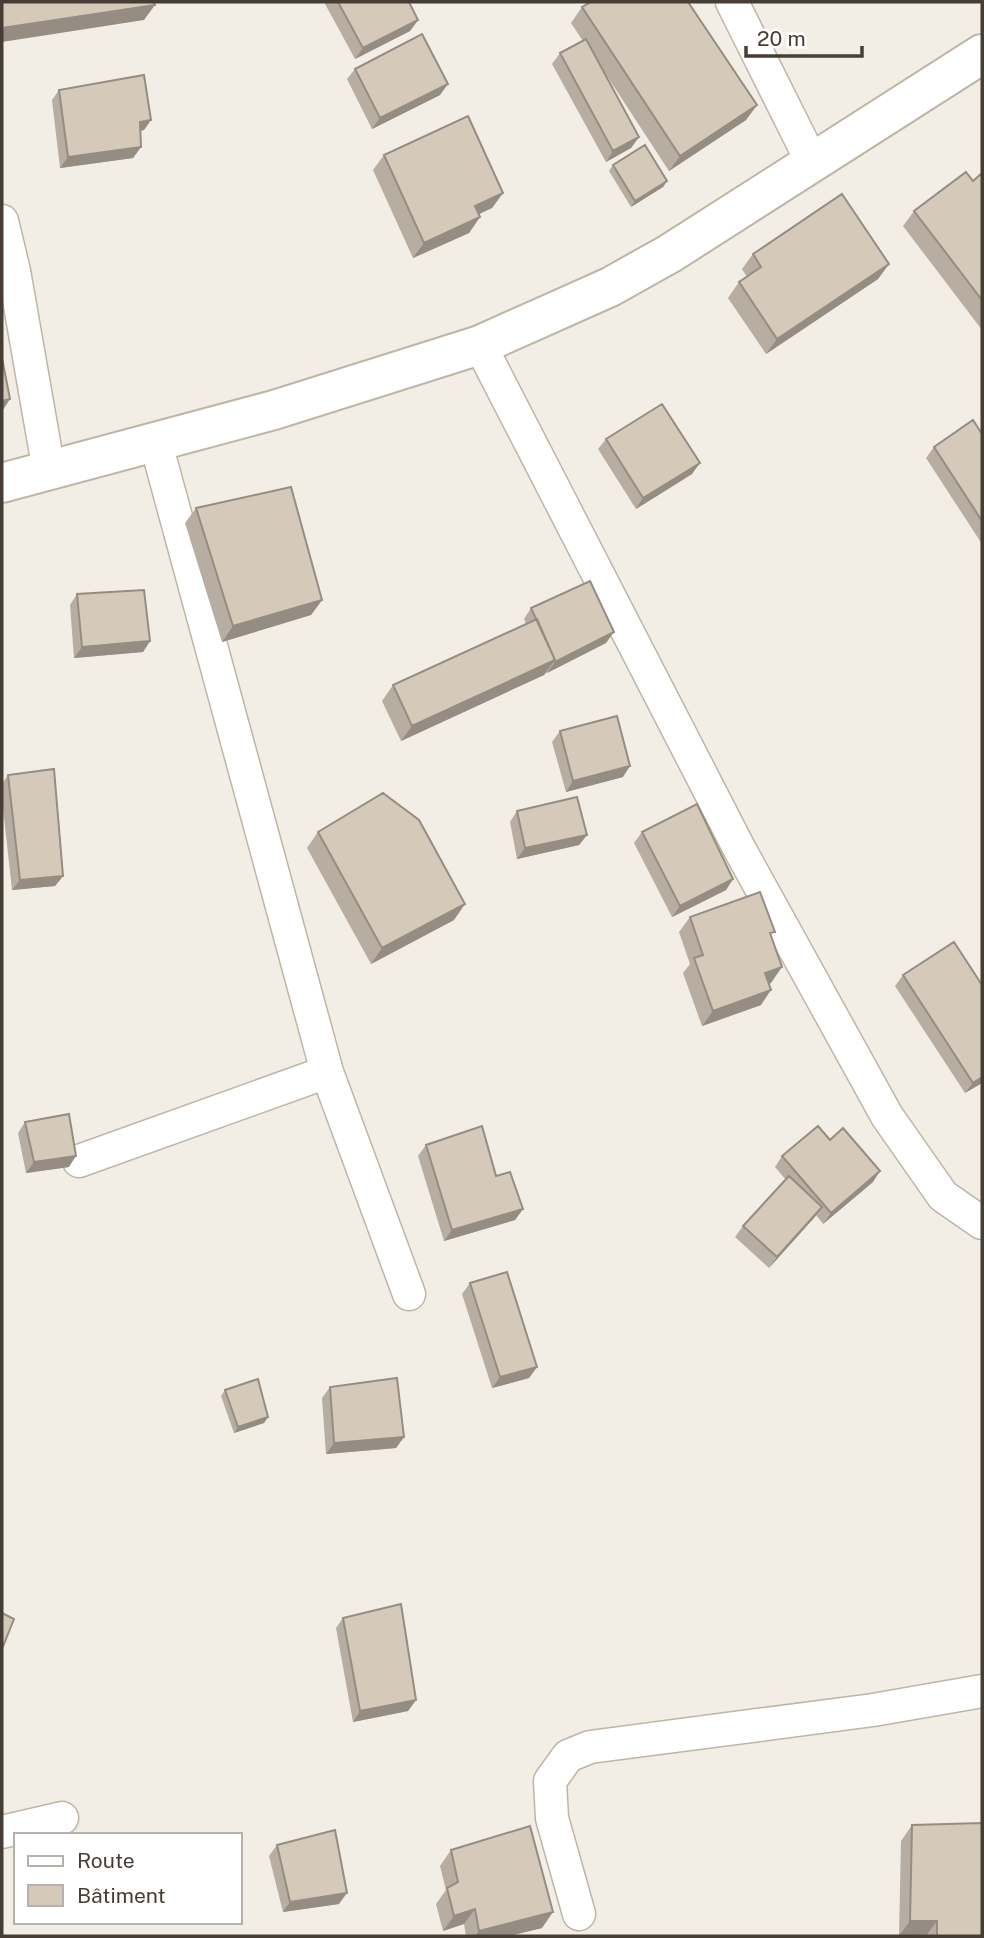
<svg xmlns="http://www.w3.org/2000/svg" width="984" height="1938" viewBox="0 0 984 1938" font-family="'Public Sans',sans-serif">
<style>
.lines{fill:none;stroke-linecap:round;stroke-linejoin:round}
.minor-casing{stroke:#bfb5a7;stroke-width:35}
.tertiary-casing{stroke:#bfb5a7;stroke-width:42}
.minor{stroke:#fff;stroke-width:32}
.tertiary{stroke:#fff;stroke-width:38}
.wall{fill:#b7ada0}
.shaded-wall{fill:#958d82}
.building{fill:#d5c9ba;stroke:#958d82;stroke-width:2}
</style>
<rect width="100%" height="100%" fill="#f3eee5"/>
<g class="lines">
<defs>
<path id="minor" d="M 732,2 L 812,162
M 2,221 L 14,271 L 49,471
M 480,345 L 740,850 L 887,1116 L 943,1196 L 982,1223
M 155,440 L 327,1072 L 409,1294
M 79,1161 L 327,1072
M 2,1832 L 62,1818
M 579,1914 L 552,1818 L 550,1781 L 568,1756 L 590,1747 L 873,1710 L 982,1691"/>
<path id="tertiary" d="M 2,483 L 274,410 L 480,345 L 610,287 L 669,254 L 982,54"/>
</defs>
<!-- minor casing -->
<use href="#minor" class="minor-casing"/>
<!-- tertiary casing -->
<use href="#tertiary" class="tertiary-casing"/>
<!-- minor -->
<use href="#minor" class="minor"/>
<!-- tertiary -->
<use href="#tertiary" class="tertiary"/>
</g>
<!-- wall -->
<path class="wall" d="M 324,2 L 409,2 L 418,20 L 410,31 L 355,59 Z
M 582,7 L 757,105 L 746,120 L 669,171 L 605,73 L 639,137 L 631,148 L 606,162 L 552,64 L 560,53 L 583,41 L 571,23 Z
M 355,69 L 440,95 L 372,129 L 347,79 Z
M 59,90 L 151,120 L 144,130 L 140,131 L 141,147 L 133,158 L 60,168 L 52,100 Z
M 384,155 L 503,193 L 492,208 L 479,214 L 480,217 L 469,233 L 413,258 L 373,170 Z
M 613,165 L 667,181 L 663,187 L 631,207 L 609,171 Z
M 982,173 L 982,330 L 903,226 L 914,211 L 973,181 Z
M 753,254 L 889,264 L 878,279 L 766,354 L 728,298 L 739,282 L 747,277 L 742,269 Z
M 982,434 L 982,544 L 926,458 L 934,447 Z
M 606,439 L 692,474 L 636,509 L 598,449 Z
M 196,508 L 322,600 L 311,615 L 222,642 L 185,523 Z
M 77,594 L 150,641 L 143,652 L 74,658 L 70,605 Z
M 531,608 L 606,643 L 547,673 L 547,672 L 544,675 L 401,741 L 382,701 L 393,685 L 526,624 L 524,619 Z
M 560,731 L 623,777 L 566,792 L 552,742 Z
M 8,775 L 63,876 L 55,886 L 12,890 L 2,799 L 2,784 Z
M 517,811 L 587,835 L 579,845 L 517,859 L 510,822 Z
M 318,832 L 454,920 L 371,964 L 307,848 Z
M 642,832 L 733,879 L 726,890 L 672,917 L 634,843 Z
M 690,917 L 771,937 L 771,983 L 769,984 L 761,1005 L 702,1026 L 683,973 L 690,964 L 679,932 Z
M 903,975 L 982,985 L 982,1083 L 965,1093 L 895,986 Z
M 25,1122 L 69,1167 L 26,1173 L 18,1133 Z
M 830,1140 L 873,1182 L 823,1224 L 816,1215 L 769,1268 L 735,1237 L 743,1226 L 786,1180 L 775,1167 L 782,1156 Z
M 426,1145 L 496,1176 L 523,1209 L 515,1220 L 444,1241 L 418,1156 Z
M 470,1283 L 537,1367 L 529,1378 L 492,1388 L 462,1294 Z
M 330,1387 L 404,1437 L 396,1448 L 326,1454 L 322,1398 Z
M 225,1390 L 268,1417 L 264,1423 L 234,1433 L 221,1396 Z
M 343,1618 L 416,1700 L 408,1711 L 353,1722 L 336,1628 Z
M 912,1825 L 982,1936 L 899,1936 L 901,1841 Z
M 277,1845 L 339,1904 L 283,1912 L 269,1856 Z
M 451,1850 L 542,1928 L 509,1936 L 466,1936 L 464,1924 L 443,1931 L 436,1904 L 446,1890 L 440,1866 Z"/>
<!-- shaded-wall -->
<path class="shaded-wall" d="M 155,5 L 144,20 L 2,42 L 2,28 Z
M 418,20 L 410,31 L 355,59 L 363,48 Z
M 448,84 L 440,95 L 372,129 L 380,118 Z
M 757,105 L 746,120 L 669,171 L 680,156 Z
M 151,120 L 144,130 L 132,132 L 140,122 Z
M 639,137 L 631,148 L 606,162 L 613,151 Z
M 141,147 L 133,158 L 60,168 L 68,157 Z
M 667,181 L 663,187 L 631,207 L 635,201 Z
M 503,193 L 492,208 L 464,221 L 475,206 Z
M 480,217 L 469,233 L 413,258 L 424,243 Z
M 889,264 L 878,279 L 766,354 L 777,339 Z
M 10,399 L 3,410 L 2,410 L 2,401 Z
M 700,463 L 692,474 L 636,509 L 643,498 Z
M 322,600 L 311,615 L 222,642 L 233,626 Z
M 614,632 L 606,643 L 547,673 L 555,662 Z
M 150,641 L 143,652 L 74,658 L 82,647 Z
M 555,660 L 544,675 L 401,741 L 412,726 Z
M 630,766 L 623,777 L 566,792 L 573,781 Z
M 587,835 L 579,845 L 517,859 L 525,848 Z
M 63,876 L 55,886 L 12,890 L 20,880 Z
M 733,879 L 726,890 L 672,917 L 680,906 Z
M 465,904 L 454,920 L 371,964 L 382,948 Z
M 782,967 L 771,983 L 755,989 L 765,973 Z
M 771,990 L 761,1005 L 702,1026 L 713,1011 Z
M 982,1077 L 982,1083 L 965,1093 L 973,1083 Z
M 76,1156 L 69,1167 L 26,1173 L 34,1162 Z
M 880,1171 L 873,1182 L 823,1224 L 831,1213 Z
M 822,1207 L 814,1218 L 769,1268 L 777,1257 Z
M 523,1209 L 515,1220 L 444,1241 L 452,1230 Z
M 537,1367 L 529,1378 L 492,1388 L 500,1377 Z
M 268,1417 L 264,1423 L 234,1433 L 238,1427 Z
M 404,1437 L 396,1448 L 326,1454 L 334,1443 Z
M 416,1700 L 408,1711 L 353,1722 L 360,1711 Z
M 347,1893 L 339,1904 L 283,1912 L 290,1902 Z
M 475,1909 L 464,1924 L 443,1931 L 454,1916 Z
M 553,1912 L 542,1928 L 509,1936 L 475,1936 L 479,1931 Z
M 910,1921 L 937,1921 L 926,1936 L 899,1936 Z"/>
<!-- building -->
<path class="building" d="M 2,2 L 154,2 L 155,5 L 2,28 Z
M 338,2 L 409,2 L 418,20 L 363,48 Z
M 591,2 L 688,2 L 757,105 L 680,156 L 582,7 Z
M 422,34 L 448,84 L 380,118 L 355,69 Z
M 586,39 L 639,137 L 613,151 L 560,53 Z
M 144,75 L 151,120 L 140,122 L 141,147 L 68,157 L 59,90 Z
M 468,116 L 503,193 L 475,206 L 480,217 L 424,243 L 384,155 Z
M 645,145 L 667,181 L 635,201 L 613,165 Z
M 966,172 L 973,181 L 982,173 L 982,300 L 914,211 Z
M 842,194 L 889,264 L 777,339 L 739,282 L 761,267 L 753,254 Z
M 2,358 L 10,399 L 2,401 Z
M 662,404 L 700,463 L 643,498 L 606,439 Z
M 973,420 L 982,434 L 982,521 L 934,447 Z
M 291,487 L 322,600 L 233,626 L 196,508 Z
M 590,581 L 614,632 L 555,662 L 554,660 L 555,660 L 531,608 Z
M 144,590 L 150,641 L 82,647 L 77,594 Z
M 537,619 L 555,660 L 412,726 L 393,685 Z
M 617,716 L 630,766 L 573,781 L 560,731 Z
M 54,769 L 63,876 L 20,880 L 8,775 Z
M 383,793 L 419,820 L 465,904 L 382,948 L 318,832 Z
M 577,797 L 587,835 L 525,848 L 517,811 Z
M 697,804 L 733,879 L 680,906 L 642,832 Z
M 760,892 L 775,932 L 770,933 L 782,967 L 765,973 L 771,990 L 713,1011 L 694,958 L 703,955 L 690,917 Z
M 954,942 L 982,985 L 982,1077 L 973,1083 L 903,975 Z
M 69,1114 L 76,1156 L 34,1162 L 25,1122 Z
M 482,1126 L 496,1176 L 510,1172 L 523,1209 L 452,1230 L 426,1145 Z
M 818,1126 L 830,1140 L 843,1128 L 880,1171 L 831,1213 L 782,1156 Z
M 789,1176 L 822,1207 L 777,1257 L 743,1226 Z
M 507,1272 L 537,1367 L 500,1377 L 470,1283 Z
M 397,1378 L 404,1437 L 334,1443 L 330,1387 Z
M 258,1379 L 268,1417 L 238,1427 L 225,1390 Z
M 401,1604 L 416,1700 L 360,1711 L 343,1618 Z
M 2,1613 L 14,1619 L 2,1649 Z
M 982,1823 L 982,1936 L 937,1936 L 937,1921 L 910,1921 L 912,1825 Z
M 530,1826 L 553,1912 L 479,1931 L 475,1909 L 454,1916 L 447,1888 L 458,1882 L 451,1850 Z
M 335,1830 L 347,1893 L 290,1902 L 277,1845 Z"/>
<!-- border -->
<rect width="984" height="1938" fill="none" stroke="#463e34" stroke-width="7"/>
<!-- legend -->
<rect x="14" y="1833" width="228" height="91" fill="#ffffff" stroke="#b5b2ae" stroke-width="2"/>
<rect x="28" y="1856" width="35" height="10" fill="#ffffff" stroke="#b5b2ae" stroke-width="2"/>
<text x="77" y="1868" font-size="21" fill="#463e34">Route</text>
<rect x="28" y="1885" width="35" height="21" fill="#d5c9ba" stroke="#b5b2ae" stroke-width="2"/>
<text x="77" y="1903" font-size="21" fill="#463e34">Bâtiment</text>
<!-- scale -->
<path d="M746 46v10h116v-10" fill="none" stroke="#463e34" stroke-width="3.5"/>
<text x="757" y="46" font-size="21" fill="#463e34" stroke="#ffffff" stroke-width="5" paint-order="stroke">20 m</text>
</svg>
